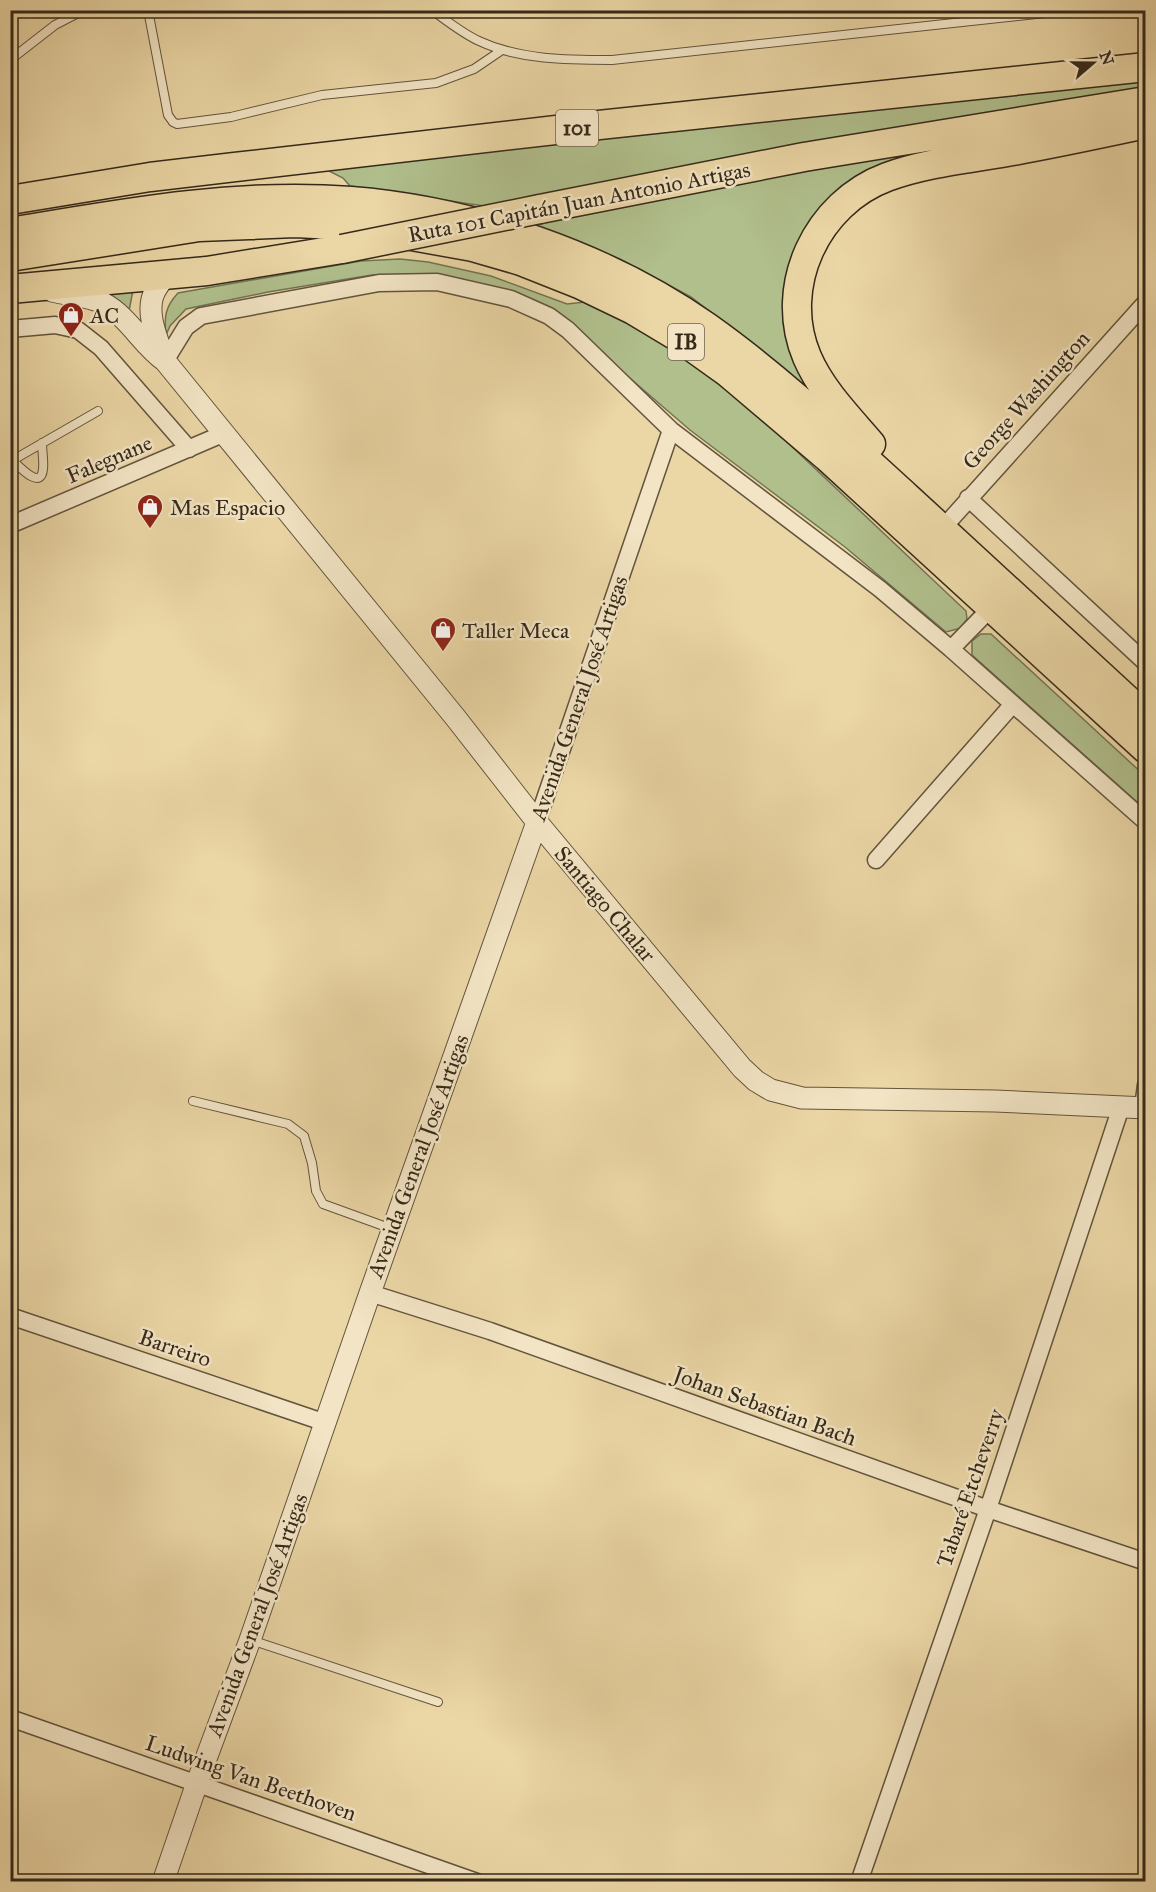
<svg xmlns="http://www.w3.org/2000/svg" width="1156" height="1892" viewBox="0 0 1156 1892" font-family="'IM FELL Great Primer',serif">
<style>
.green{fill:#b0bf8c;stroke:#727453;stroke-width:1.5}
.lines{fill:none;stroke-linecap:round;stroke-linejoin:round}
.service-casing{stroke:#62543d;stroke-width:10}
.minor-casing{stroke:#62543d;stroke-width:19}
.tertiary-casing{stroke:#62543d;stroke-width:23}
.trunk-casing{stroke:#35291a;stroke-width:31}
.service{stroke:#f2e4c4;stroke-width:8}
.minor{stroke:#f2e4c4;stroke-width:16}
.tertiary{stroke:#f2e4c4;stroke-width:21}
.trunk{stroke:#ebd6a5;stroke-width:28}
.trunk-bridge-casing{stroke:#35291a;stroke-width:31;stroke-linecap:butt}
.trunk-bridge{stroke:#ebd6a5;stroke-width:28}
.labels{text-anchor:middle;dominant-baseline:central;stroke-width:5;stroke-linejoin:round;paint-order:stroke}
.shield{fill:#f2e4c4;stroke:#6e614d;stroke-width:1.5}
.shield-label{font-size:21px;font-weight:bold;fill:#35291a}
.street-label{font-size:22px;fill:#35291a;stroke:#f2e4c4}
.poi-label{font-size:22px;fill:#35291a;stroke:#f2e4c4;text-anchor:start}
</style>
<rect width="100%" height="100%" fill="#ebd6a5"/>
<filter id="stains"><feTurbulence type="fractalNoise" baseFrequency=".00333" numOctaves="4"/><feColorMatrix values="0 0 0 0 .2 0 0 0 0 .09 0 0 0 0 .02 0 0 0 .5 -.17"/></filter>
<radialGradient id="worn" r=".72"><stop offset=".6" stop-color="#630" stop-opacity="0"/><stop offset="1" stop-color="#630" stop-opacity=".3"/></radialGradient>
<!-- green -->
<path class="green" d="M 1145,77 L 1145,88 L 484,206 L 350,186 L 343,178 L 327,170 Z
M 997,138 L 845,188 L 805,228 L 789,279 L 822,406 L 763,353 L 691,297 L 620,259 L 529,225 L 608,206 Z
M 400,259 L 428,262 L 491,276 L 567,304 L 585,302 L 609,313 L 660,342 L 751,408 L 966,611 L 967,619 L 961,628 L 946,632 L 845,547 L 690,430 L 561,319 L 434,276 L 372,275 L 268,292 L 186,309 L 170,326 L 166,335 C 164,317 165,307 178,293 L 361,261 Z
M 133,290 L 129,311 L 106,294 Z
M 981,634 L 991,634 L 1145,776 L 1145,809 L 972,655 L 972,641 Z"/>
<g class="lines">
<defs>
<path id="service" d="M 148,10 L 168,115 L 173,122 L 177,124 L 231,117 L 322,95 L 436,83 L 474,69 L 502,50
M 432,10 C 447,21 462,33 479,41 C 520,60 567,60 612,60 L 1073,10
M 10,60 L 55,25 L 84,10
M 10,458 C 17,464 41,492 43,469 C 44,461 42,451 42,443
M 13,460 L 98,411
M 193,1101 L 288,1124 L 304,1136 L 312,1163 L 316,1191 L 323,1204 L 392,1229
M 251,1640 L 438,1702"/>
<path id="minor" d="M 10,329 L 55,325 L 78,330 L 101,348 L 189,449
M 165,361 L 186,327 L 201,316 L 379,283 L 437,282 L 511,299 L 549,316 L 568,330 L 671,430 L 880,589 L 951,649 L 1146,822
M 968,498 L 1146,663
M 10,525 L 225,433
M 942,529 L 1146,302
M 951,649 L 991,608
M 537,822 L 671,430
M 876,860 L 1013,704
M 1143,1108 L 1146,1085
M 370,1293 L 490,1331 L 988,1509 L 1146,1562
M 10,1316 L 326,1423
M 10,1718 L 477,1882
M 859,1882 L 988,1509 L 1121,1107"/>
<path id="tertiary" d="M 52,291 C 67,295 90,296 103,303 C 129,317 142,345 165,361 L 455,717 L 537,822 L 742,1068 L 756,1081 L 771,1090 L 802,1098 L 995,1101 L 1146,1108
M 165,361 C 158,340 144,312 155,291 C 158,285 162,280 166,275
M 163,1882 L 197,1783 L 250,1640 L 370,1293 L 537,822"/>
<path id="trunk" d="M 10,200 L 150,177 L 235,167 L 599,125 L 1146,67
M 540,209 L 804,157 L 1146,101
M 10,232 C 123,213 236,192 351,201 C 475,211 606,256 707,327 C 779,378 843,439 908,498 C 987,571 1066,644 1146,717
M 10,257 L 199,227 L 295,223 L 356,226 L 473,247 L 521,261 L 579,284 L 633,310 L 678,337 L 727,372 L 827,457 L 1146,749
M 10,289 L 207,271 L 342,249
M 871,444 C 848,417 821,390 807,357 C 777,286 817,203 887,177 C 925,163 967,159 1007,152 C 1053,144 1099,134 1146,124"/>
</defs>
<!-- service casing -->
<use href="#service" class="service-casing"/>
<!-- minor casing -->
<use href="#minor" class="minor-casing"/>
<!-- tertiary casing -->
<use href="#tertiary" class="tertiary-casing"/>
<!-- trunk casing -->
<use href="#trunk" class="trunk-casing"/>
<!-- service -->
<use href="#service" class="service"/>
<!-- minor -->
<use href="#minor" class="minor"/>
<!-- tertiary -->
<use href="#tertiary" class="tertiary"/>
<!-- trunk -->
<use href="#trunk" class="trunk"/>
<defs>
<path id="trunk-bridge" d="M 342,249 L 540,209"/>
</defs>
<!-- trunk-bridge casing -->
<use href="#trunk-bridge" class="trunk-bridge-casing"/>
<!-- trunk-bridge -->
<use href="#trunk-bridge" class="trunk-bridge"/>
</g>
<!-- icons -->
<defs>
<symbol id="shop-pin" viewBox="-11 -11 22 30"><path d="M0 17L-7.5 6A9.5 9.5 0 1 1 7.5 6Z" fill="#8f2418" stroke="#f2e4c4"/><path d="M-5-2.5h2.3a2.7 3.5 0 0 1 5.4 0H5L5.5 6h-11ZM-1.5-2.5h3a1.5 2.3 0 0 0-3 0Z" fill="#fff"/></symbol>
</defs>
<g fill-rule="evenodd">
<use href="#shop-pin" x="56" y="300" width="30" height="40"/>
<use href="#shop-pin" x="135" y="492" width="30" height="40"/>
<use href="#shop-pin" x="428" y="615" width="30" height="40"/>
</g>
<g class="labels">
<!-- shield labels -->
<g class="shield">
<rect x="556" y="110" width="42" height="36" rx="4.5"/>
<rect x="668" y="324" width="36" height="36" rx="4.5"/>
</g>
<g class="shield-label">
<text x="577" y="128">101</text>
<text x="686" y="342">IB</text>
</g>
<!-- street labels -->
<g class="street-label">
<text transform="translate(579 202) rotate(-11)">Ruta 101 Capitán Juan Antonio Artigas</text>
<text transform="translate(1026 400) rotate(-48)">George Washington</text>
<text transform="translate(109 459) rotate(-23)">Falegnane</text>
<text transform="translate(579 698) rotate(-71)">Avenida General José Artigas</text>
<text transform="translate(605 904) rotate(50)">Santiago Chalar</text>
<text transform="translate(418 1156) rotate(-70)">Avenida General José Artigas</text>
<text transform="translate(175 1348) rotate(19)">Barreiro</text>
<text transform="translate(765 1406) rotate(20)">Johan Sebastian Bach</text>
<text transform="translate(970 1488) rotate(-71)">Tabaré Etcheverry</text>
<text transform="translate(257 1615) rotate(-70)">Avenida General José Artigas</text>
<text transform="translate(251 1778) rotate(19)">Ludwing Van Beethoven</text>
</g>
<!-- poi labels -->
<g class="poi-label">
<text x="90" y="315">AC</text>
<text x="170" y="507">Mas Espacio</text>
<text x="462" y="630">Taller Meca</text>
</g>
</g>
<!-- margin -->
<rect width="1156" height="1892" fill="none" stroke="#ebd6a5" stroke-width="36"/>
<rect x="12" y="12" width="1132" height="1868" fill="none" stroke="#35291a" stroke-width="3"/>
<rect x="18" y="18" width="1120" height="1856" fill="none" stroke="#35291a" stroke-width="1.5"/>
<!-- north arrow -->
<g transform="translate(1093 63) rotate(70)" stroke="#f2e4c4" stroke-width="4.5" paint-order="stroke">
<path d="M0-4.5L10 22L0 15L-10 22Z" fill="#35291a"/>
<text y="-9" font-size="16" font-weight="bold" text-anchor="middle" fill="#35291a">N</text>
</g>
<rect width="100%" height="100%" filter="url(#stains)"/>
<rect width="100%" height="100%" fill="url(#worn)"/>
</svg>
